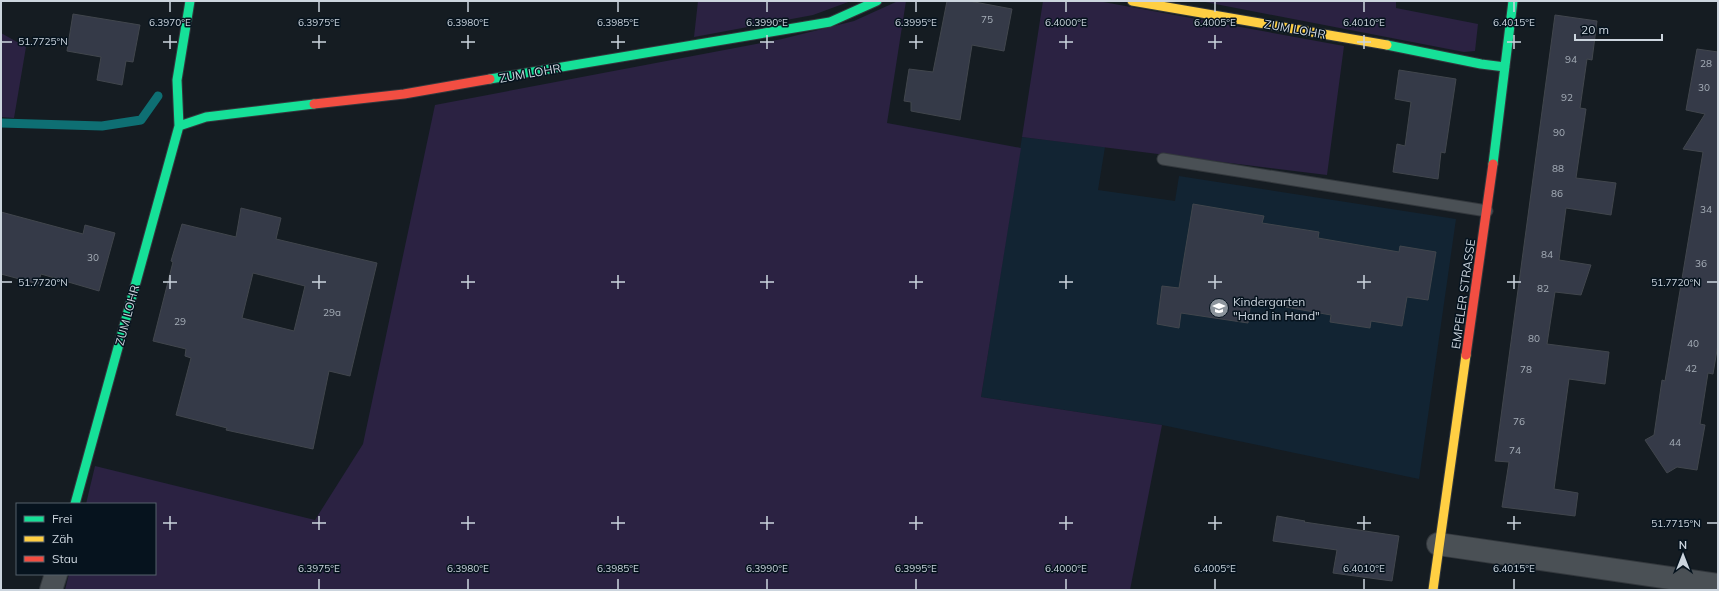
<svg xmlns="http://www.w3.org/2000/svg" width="1719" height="591" viewBox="0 0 1719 591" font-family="Mulish,sans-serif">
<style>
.built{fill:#122433}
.green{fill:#2b2242}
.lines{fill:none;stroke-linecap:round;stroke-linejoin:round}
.stream{stroke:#0e6f73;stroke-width:9}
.building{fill:#353a48;stroke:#41464d;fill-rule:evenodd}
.lane-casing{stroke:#33383d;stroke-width:13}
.street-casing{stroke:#33383d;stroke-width:24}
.fast-casing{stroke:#33383d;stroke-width:11}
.slow-casing{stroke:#33383d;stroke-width:11}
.jam-casing{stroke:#33383d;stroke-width:11}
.lane{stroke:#4a5055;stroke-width:11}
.street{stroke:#4a5055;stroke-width:22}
.fast{stroke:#16e098;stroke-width:9}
.slow{stroke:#ffcf43;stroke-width:9}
.jam{stroke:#f24e42;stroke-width:9}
.ticks{fill:none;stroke:#ccd5de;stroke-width:1.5}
.labels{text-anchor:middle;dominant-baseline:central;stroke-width:3;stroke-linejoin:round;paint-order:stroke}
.number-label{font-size:10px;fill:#a6aeb8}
.street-label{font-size:12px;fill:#ccd5de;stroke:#06131e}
.poi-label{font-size:12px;fill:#ccd5de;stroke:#06131e;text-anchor:start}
.ticks-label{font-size:10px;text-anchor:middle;fill:#ccd5de;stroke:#06131e;stroke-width:3;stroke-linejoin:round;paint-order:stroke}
</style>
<rect width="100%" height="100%" fill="#151c22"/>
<!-- built -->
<path class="built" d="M 1022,137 L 1105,147 L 1098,190 L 1175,201 L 1179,176 L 1456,219 L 1419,479 L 1162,425 L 981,397 Z"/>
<!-- green -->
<path class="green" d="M 698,1 L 851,1 L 813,15 L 694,37 Z
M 898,1 L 906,1 L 887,123 L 1021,148 L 981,397 L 1162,425 L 1130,590 L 65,590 L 69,574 L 155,574 L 155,504 L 86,504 L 95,466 L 315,520 L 363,444 L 435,105 L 782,39 L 854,21 Z
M 1043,1 L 1098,1 L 1344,46 L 1327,175 L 1022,137 Z
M 1200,1 L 1396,1 L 1396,8 L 1478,24 L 1475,51 L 1464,52 Z
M 1,33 L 26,47 L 14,118 L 1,117 Z"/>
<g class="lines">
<!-- stream -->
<path class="stream" d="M 1,123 L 102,126 L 141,120 L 158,96"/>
</g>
<!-- building -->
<path class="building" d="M 947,1 L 969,1 L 1012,9 L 1004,51 L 972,45 L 960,120 L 911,111 L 911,102 L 904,101 L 909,69 L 933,72 Z
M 73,14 L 140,25 L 133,62 L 126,61 L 122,85 L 97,80 L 101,57 L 67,51 Z
M 1555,15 L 1597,21 L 1592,60 L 1587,59 L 1580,108 L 1586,109 L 1576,178 L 1616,183 L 1611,215 L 1566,208 L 1559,260 L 1591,265 L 1581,295 L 1555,292 L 1547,344 L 1609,352 L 1605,384 L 1569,379 L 1554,489 L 1578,493 L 1575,516 L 1502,507 L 1509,462 L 1495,461 Z
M 1697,49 L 1718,52 L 1718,344 L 1713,374 L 1708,373 L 1700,424 L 1705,425 L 1697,470 L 1677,467 L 1667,473 L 1645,440 L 1654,435 L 1662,380 L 1665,381 L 1703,152 L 1683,149 L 1705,114 L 1686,110 Z
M 1399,70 L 1456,79 L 1445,153 L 1441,152 L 1438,179 L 1393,172 L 1397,144 L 1405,146 L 1411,102 L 1395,99 Z
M 1193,204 L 1264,216 L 1262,223 L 1319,232 L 1318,238 L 1399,252 L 1400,246 L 1436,252 L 1428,300 L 1407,297 L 1402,326 L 1371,321 L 1370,328 L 1330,322 L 1331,315 L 1251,301 L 1248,323 L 1181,313 L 1179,328 L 1157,324 L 1162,286 L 1179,288 Z
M 241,208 L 281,218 L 276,239 L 377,263 L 350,376 L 329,371 L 313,449 L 226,430 L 227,428 L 176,415 L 191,358 L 185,356 L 186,349 L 153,341 L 173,262 L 171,261 L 182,224 L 236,237 ZM 253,273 L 305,286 L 294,331 L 242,318 Z
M 1,212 L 83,234 L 85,225 L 115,233 L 99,291 L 41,274 L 38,284 L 1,274 Z
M 1277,516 L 1305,521 L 1304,522 L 1399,536 L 1392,581 L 1333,573 L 1337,550 L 1273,541 Z"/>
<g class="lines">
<defs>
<path id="lane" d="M 1163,159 L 1487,211"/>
<path id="street" d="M 1438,544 L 1718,585
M 51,590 L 56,574"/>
<path id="fast" d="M 190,1 L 177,80 L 179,126 L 206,117 L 314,104
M 1387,45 L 1481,64 L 1505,67
M 490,79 L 830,22 L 877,1
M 1493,164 L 1513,1
M 75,504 L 179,126"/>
<path id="slow" d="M 1132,1 L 1387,45
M 1433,590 L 1466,355"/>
<path id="jam" d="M 314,104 L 404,94 L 490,79
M 1466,355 L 1493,164"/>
</defs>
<!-- lane casing -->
<use href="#lane" class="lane-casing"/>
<!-- street casing -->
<use href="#street" class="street-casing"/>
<!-- fast casing -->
<use href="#fast" class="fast-casing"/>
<!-- slow casing -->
<use href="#slow" class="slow-casing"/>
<!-- jam casing -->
<use href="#jam" class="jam-casing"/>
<!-- lane -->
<use href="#lane" class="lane"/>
<!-- street -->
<use href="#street" class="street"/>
<!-- fast -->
<use href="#fast" class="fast"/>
<!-- slow -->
<use href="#slow" class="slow"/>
<!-- jam -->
<use href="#jam" class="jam"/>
</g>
<!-- ticks -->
<path class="ticks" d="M 170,2 L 170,12M 319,2 L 319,12M 468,2 L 468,12M 618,2 L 618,12M 767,2 L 767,12M 916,2 L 916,12M 1066,2 L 1066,12M 1215,2 L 1215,12M 1364,2 L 1364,12M 1514,2 L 1514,12M 170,35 L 170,49M 319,35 L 319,49M 468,35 L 468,49M 618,35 L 618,49M 767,35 L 767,49M 916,35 L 916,49M 1066,35 L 1066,49M 1215,35 L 1215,49M 1364,35 L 1364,49M 1514,35 L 1514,49M 2,42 L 12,42M 163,42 L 177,42M 312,42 L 326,42M 461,42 L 475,42M 611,42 L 625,42M 760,42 L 774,42M 909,42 L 923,42M 1059,42 L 1073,42M 1208,42 L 1222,42M 1357,42 L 1371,42M 1507,42 L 1521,42M 170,275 L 170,289M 319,275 L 319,289M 468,275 L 468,289M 618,275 L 618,289M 767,275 L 767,289M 916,275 L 916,289M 1066,275 L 1066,289M 1215,275 L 1215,289M 1364,275 L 1364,289M 1514,275 L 1514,289M 2,282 L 12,282M 163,282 L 177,282M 312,282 L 326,282M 461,282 L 475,282M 611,282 L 625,282M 760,282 L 774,282M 909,282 L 923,282M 1059,282 L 1073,282M 1208,282 L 1222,282M 1357,282 L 1371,282M 1507,282 L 1521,282M 1707,282 L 1717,282M 170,516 L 170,530M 319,516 L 319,530M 468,516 L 468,530M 618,516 L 618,530M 767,516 L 767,530M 916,516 L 916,530M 1066,516 L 1066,530M 1215,516 L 1215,530M 1364,516 L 1364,530M 1514,516 L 1514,530M 163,523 L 177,523M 312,523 L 326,523M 461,523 L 475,523M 611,523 L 625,523M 760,523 L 774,523M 909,523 L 923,523M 1059,523 L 1073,523M 1208,523 L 1222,523M 1357,523 L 1371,523M 1507,523 L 1521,523M 1707,523 L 1717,523M 319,579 L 319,589M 468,579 L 468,589M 618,579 L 618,589M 767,579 L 767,589M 916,579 L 916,589M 1066,579 L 1066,589M 1215,579 L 1215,589M 1364,579 L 1364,589M 1514,579 L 1514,589"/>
<!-- icons -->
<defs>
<symbol id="school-disc" viewBox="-11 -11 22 22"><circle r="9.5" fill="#8c949c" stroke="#06131e"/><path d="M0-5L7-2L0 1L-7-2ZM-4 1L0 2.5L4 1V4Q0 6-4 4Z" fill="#fff"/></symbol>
</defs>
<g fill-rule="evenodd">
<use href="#school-disc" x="1208" y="297" width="22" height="22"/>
</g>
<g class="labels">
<!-- number labels -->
<g class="number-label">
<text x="987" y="19">75</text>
<text x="1571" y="59">94</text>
<text x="1706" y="63">28</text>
<text x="1704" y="87">30</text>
<text x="1567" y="97">92</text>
<text x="1559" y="132">90</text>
<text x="1558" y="168">88</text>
<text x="1557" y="193">86</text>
<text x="1706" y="209">34</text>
<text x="1547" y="254">84</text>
<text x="93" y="257">30</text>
<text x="1701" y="263">36</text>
<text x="1543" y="288">82</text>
<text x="332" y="312">29a</text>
<text x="180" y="321">29</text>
<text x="1534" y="338">80</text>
<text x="1693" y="343">40</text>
<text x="1691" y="368">42</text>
<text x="1526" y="369">78</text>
<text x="1519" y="421">76</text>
<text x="1675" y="442">44</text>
<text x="1515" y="450">74</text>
</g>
<!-- street labels -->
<g class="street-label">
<text transform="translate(1295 29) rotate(10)">ZUM LOHR</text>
<text transform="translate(530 73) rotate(-10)">ZUM LOHR</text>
<text transform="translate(1463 294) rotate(-82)">EMPELER STRASSE</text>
<text transform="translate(127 315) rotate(-75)">ZUM LOHR</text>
</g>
<!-- poi labels -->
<g class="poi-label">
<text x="1233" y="301">Kindergarten<tspan x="1233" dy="14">"Hand in Hand"</tspan></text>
</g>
</g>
<g class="ticks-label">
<text x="170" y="26">6.3970°E</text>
<text x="319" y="26">6.3975°E</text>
<text x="468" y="26">6.3980°E</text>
<text x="618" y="26">6.3985°E</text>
<text x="767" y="26">6.3990°E</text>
<text x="916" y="26">6.3995°E</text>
<text x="1066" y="26">6.4000°E</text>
<text x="1215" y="26">6.4005°E</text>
<text x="1364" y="26">6.4010°E</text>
<text x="1514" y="26">6.4015°E</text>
<text x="43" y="45">51.7725°N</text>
<text x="43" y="286">51.7720°N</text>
<text x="1676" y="286">51.7720°N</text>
<text x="1676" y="527">51.7715°N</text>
<text x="319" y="572">6.3975°E</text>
<text x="468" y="572">6.3980°E</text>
<text x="618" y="572">6.3985°E</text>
<text x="767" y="572">6.3990°E</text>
<text x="916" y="572">6.3995°E</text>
<text x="1066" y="572">6.4000°E</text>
<text x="1215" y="572">6.4005°E</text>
<text x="1364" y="572">6.4010°E</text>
<text x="1514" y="572">6.4015°E</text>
</g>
<!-- border -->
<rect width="1719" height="591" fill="none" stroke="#ccd5de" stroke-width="4"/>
<!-- legend -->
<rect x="16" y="503" width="140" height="72" fill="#06131e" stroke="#55616b"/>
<rect x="24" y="516" width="20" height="6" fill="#16e098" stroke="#55616b"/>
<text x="52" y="523" font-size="12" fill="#ccd5de">Frei</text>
<rect x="24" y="536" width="20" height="6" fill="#ffcf43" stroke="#55616b"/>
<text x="52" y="543" font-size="12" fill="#ccd5de">Zäh</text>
<rect x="24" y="556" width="20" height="6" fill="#f24e42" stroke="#55616b"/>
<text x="52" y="563" font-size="12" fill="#ccd5de">Stau</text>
<!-- north arrow -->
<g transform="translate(1683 555)" stroke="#06131e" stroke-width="3" paint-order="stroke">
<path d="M0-3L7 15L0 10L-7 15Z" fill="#ccd5de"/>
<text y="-6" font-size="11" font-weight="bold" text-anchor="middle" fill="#ccd5de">N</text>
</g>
<!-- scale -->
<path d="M1575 34v6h87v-6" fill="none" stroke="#ccd5de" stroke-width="2"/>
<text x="1581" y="34" font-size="12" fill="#ccd5de" stroke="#06131e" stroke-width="3" paint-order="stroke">20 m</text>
</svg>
